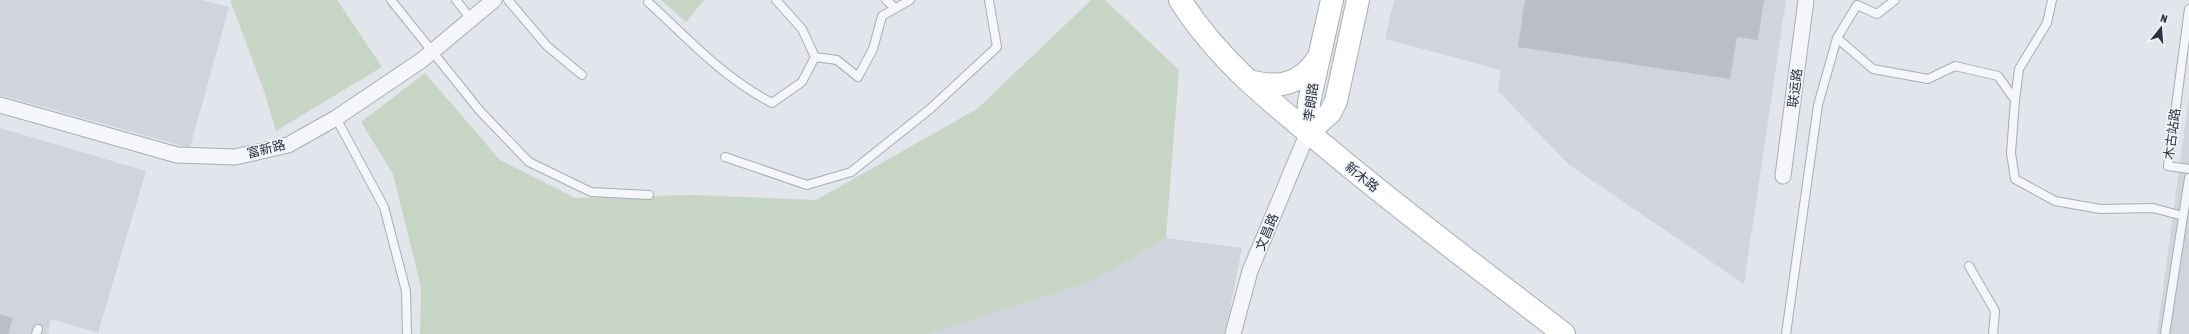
<svg xmlns="http://www.w3.org/2000/svg" width="2189" height="334" viewBox="0 0 2189 334" font-family="'Asap Condensed','Noto Sans SC',sans-serif">
<style>
.built{fill:#d0d4dd}
.green{fill:#c7d5c4}
.building{fill:#babec8}
.lines{fill:none;stroke-linecap:round;stroke-linejoin:round}
.lane-casing{stroke:#a7acb5;stroke-width:10}
.street-casing{stroke:#a7acb5;stroke-width:17}
.secondary-casing{stroke:#a7acb5;stroke-width:24}
.lane{stroke:#f5f6f9;stroke-width:8}
.street{stroke:#f5f6f9;stroke-width:15}
.secondary{stroke:#fff;stroke-width:22}
.labels{text-anchor:middle;dominant-baseline:central;stroke-width:3.5;stroke-linejoin:round;paint-order:stroke}
.street-label{font-size:13px;fill:#2a3243;stroke:#f2f4f8}
</style>
<rect width="100%" height="100%" fill="#e2e5eb"/>
<!-- built -->
<path class="built" d="M 0,0 L 202,0 L 229,7 L 190,148 L 0,95 Z
M 1394,0 L 1786,0 L 1744,284 L 1568,164 L 1498,91 L 1501,70 L 1385,39 Z
M 2189,97 L 2189,334 L 2157,334 L 2182,148 Z
M 0,128 L 146,171 L 98,333 L 51,319 L 48,334 L 0,334 Z
M 1166,238 L 1242,248 L 1225,334 L 928,334 L 1093,281 Z"/>
<!-- green -->
<path class="green" d="M 230,0 L 337,0 L 382,67 L 276,131 L 263,88 Z
M 661,0 L 704,0 L 686,22 Z
M 1091,0 L 1105,0 L 1179,70 L 1166,238 L 1093,281 L 928,334 L 420,334 L 421,287 L 393,174 L 361,122 L 425,73 L 500,160 L 575,198 L 694,195 L 816,200 L 977,109 Z"/>
<!-- building -->
<path class="building" d="M 1525,0 L 1764,0 L 1758,40 L 1737,37 L 1730,79 L 1518,47 Z
M 0,314 L 13,318 L 8,334 L 0,334 Z"/>
<g class="lines">
<defs>
<path id="lane" d="M 391,0 L 480,111 L 529,162 L 591,192 L 649,195
M 456,0 L 471,19
M 508,0 L 547,46 L 582,75
M 776,0 L 802,29 L 815,57
M 886,0 L 895,8
M 648,2 C 690,40 721,76 772,103 L 802,82 L 815,57 L 837,60 L 858,77 L 873,49 L 882,16 L 910,0
M 2189,9 L 2168,166 L 2189,169
M 1837,38 L 1873,69 L 1928,79 L 1955,66 L 1998,76 L 2015,100 L 2011,153 L 2015,179 L 2055,201 L 2100,209 L 2153,208 L 2183,216
M 2015,100 L 2019,69 L 2047,23 L 2052,0
M 336,118 L 384,207 L 406,291 L 407,334
M 725,157 L 807,185 L 851,172 L 930,109 L 997,47 L 989,0
M 1969,266 L 1995,311 L 1993,334
M 36,334 L 38,329
M 1786,334 L 1818,105 L 1837,38 L 1857,5 L 1877,14 L 1895,0
M 2165,334 L 2189,178"/>
<path id="street" d="M 0,105 L 177,155 L 235,157 L 288,145 L 336,118 L 422,60 L 494,0
M 1783,176 L 1806,0
M 1233,334 L 1250,271 L 1308,132"/>
<path id="secondary" d="M 1180,0 C 1218,60 1272,103 1326,147 C 1403,212 1484,272 1564,334
M 1249,81 C 1279,89 1301,85 1319,57
M 1308,132 L 1330,113 L 1336,101 L 1358,0
M 1308,132 L 1309,102 L 1332,0"/>
</defs>
<!-- lane casing -->
<use href="#lane" class="lane-casing"/>
<!-- street casing -->
<use href="#street" class="street-casing"/>
<!-- secondary casing -->
<use href="#secondary" class="secondary-casing"/>
<!-- lane -->
<use href="#lane" class="lane"/>
<!-- street -->
<use href="#street" class="street"/>
<!-- secondary -->
<use href="#secondary" class="secondary"/>
</g>
<g class="labels">
<!-- street labels -->
<g class="street-label">
<text transform="translate(1795 88) rotate(-83)">联运路</text>
<text transform="translate(1311 102) rotate(-82)">李朗路</text>
<text transform="translate(2172 134) rotate(-82)">木古站路</text>
<text transform="translate(266 149) rotate(-14)">富新路</text>
<text transform="translate(1362 177) rotate(39)">新木路</text>
<text transform="translate(1267 232) rotate(-68)">文昌路</text>
</g>
</g>
<!-- north arrow -->
<g transform="translate(2161 28) rotate(17)" stroke="#f2f4f8" stroke-width="3" paint-order="stroke">
<path d="M0-3L7 15L0 10L-7 15Z" fill="#2a3243"/>
<text y="-6" font-size="11" font-weight="bold" text-anchor="middle" fill="#2a3243">N</text>
</g>
</svg>
